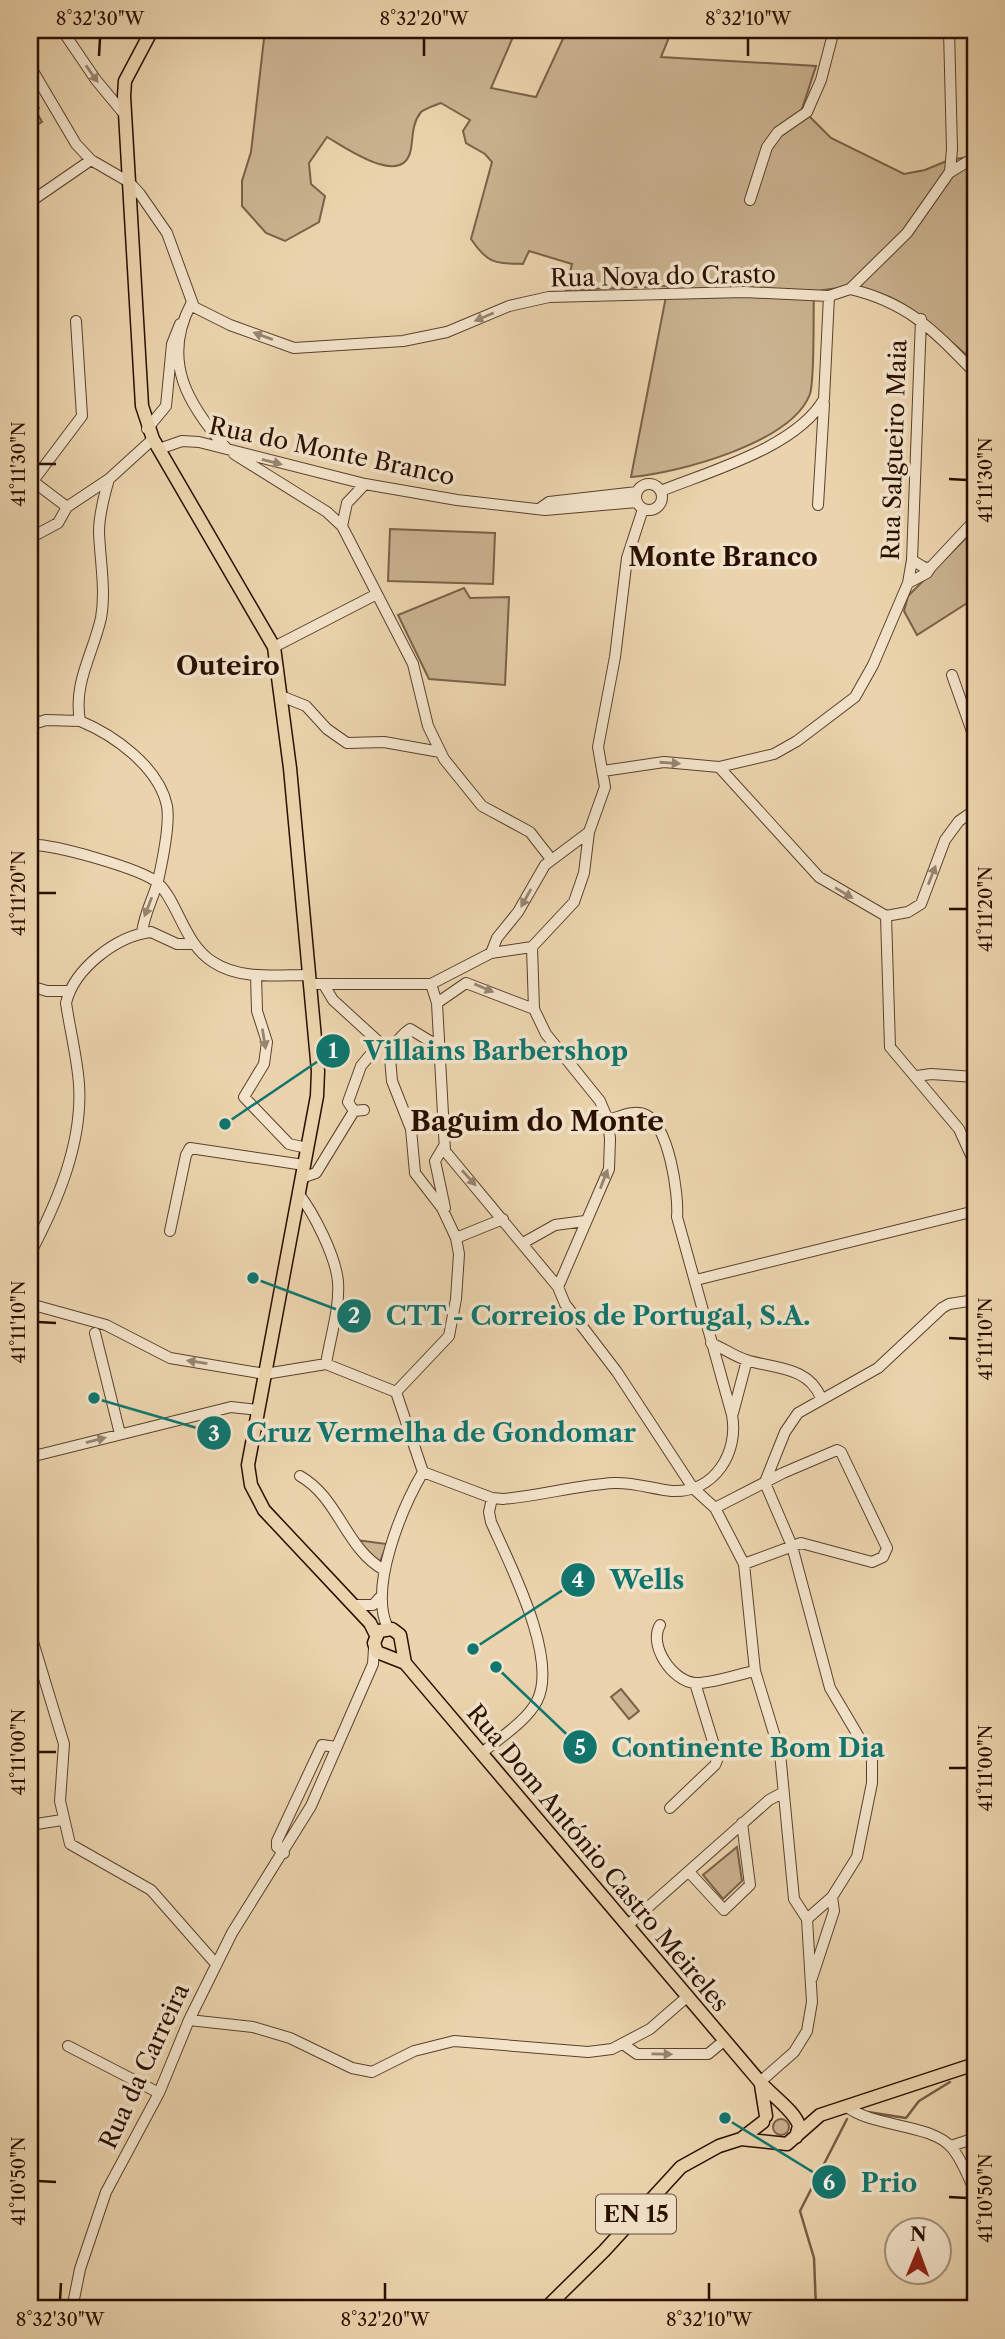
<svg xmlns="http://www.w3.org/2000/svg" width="1005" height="2339" viewBox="0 0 1005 2339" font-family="'Libre Caslon Text',serif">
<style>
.green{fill:#cab390;stroke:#7a6148;stroke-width:2}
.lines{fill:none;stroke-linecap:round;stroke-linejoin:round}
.stream{stroke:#765d44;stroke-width:2.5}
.minor-casing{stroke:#5a402b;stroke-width:12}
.major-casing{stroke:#2a0f00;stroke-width:15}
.minor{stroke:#f2e3ca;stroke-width:10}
.major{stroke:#ebd4ad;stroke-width:12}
.oneway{fill:#98846f}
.ticks{fill:none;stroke:#2a0f00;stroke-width:2.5}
.labels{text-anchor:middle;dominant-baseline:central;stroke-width:7;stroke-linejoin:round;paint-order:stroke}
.shield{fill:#f2e3ca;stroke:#664f3d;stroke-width:2}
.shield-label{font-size:23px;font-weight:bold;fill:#2a0f00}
.street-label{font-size:24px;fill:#2a0f00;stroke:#f2e3ca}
.neighbourhood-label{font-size:26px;font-weight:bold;fill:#2a0f00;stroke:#f2e3ca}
.quarter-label{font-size:28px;font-weight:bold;fill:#2a0f00;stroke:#f2e3ca}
.leader{fill:none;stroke:#0f766e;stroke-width:2.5}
.callout-dot{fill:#0f766e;stroke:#f2e3ca;stroke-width:2.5}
.mark-label{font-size:21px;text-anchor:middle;font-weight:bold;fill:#fff}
.callout-label{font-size:26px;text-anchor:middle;font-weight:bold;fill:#0f766e;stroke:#f2e3ca;stroke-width:7;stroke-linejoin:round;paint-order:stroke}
.neatline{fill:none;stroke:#2a0f00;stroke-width:2.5}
.ticks-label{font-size:18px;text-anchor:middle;fill:#2a0f00}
</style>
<rect width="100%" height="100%" fill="#ebd4ad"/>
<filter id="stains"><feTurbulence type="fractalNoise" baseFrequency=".00286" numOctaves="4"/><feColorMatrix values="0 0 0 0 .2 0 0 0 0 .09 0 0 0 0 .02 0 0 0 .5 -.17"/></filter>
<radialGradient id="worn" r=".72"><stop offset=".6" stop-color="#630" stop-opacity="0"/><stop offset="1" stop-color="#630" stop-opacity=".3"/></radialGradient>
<!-- green -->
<path class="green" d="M 265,30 L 516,30 L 491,88 L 536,97 L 567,30 L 672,30 L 661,57 L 816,66 L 802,109 L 831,138 L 904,174 L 925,170 L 949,160 L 975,156 L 975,362 C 921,319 891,274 814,292 C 813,313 815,378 810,394 C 792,443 678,473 631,477 L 668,286 L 566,290 L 572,264 L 529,251 L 523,264 C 494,263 488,264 471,239 L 492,162 L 485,154 L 466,143 L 463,131 L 470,120 L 441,103 C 436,105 426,108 421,112 C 412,123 413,137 411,149 C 404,190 343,146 327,137 L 309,163 L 311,184 L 325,196 L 319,222 L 285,241 L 266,233 L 242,206 L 242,181 L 251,152 Z
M 30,92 L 39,108 L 36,111 L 42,122 L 30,129 Z
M 390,529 L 495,533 L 493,584 L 388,581 Z
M 975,529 L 975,598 L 917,635 L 904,611 L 908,596 Z
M 464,588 L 470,598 L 509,597 L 505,685 L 429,679 L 398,615 Z
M 356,1540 L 387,1544 L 379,1564 Z
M 621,1689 L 639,1711 L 629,1719 L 611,1697 Z
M 737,1847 L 742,1881 L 723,1899 L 703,1875 Z
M773 2127a8 8 0 1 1 16 0a8 8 0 1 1-16 0Z"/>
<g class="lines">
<!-- stream -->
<path class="stream" d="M 868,2112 L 906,2118 L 919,2101 L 950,2082
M 816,2309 L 814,2258 L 800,2211 L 847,2119"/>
<defs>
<path id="minor" d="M 62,30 L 96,80 L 125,115
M 949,30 L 952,149 L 950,172
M 30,66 L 76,144 L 91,160 L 129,182 L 140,194 L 167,233 L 194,307 L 230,325 L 294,348 L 403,341 L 447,332 L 509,306 L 549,297 L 744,292 L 829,296
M 750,200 L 767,147 L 778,132 L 807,112 L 821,80 L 834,30
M 30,202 L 91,160
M 850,289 C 909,303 934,331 975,373
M 829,296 L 850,289 L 907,233 L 949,173 L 975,157
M 191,304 C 161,361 188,405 227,449
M 147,429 L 166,406 L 172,344 L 180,324
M 159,449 L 182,441 L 199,442 L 365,484 L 457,500 L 545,510 L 637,502
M 234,454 L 327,512 L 342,526
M 30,479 L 67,507
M 33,481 L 82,416 L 76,321
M 365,484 L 347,503 L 342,526 L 413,664 L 428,726 L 444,759 L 482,806 L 530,832 L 551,859
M636 497a13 13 0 1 1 26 0a13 13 0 1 1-26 0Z
M 661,491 C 710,471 797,447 824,399 L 829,296
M 818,505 L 824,404
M 539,509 L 549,502 L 637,492
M 30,538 L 58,523 L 67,507 L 109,479 L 153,439
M 912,560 L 925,568 L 931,567 L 975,520
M 908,583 L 927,573 L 931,567
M 274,647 L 375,595
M 952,675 L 975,740
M 281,696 L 306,706 L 327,729 L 347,743 L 384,742 L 440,752
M 80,721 C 114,735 159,767 167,806 C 170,823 162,863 158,881 C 153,899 144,914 142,933
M 80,721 C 73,683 93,654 101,618 C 106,590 100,560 99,532 C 99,514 104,496 109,479
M 30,725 L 46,720 L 80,721
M 719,767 L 774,754 L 797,741 L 855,697 L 873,665 L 908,583 L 912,560 L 921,319
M 603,771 L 664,762 L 719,767 L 819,877 L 886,916 L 908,912 L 921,904 L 945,840 L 959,821 L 975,810
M 30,845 C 51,843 142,869 158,883 C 178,902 184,944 213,962 C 240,980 277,975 308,975
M 886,916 L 890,1047 L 959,1129 L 975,1164
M 532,947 L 534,1009 L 546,1034 L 600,1101 L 608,1120 L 610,1139 L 609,1169 L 558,1287
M 491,953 L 497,938 L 518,912 L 545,865 L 589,832
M 256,975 L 257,1011 L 267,1042 L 264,1064 L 244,1097 L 289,1144 L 307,1148
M 309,984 L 431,984 L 491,953 L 532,947 L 574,902 L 584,873 L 589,832 L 605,787 L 598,747 L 615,657 L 627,558 L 643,509
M 431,984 L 437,1003 L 445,1151 L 558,1287 L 565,1304 L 617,1372 L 693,1488 L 715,1508 L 744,1564 L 755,1671 L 780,1753 L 794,1899 L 807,1919 L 812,2002 L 807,2031 L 794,2052 L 760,2082
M 324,985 L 333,1000 L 380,1043 C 398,1049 397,1037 410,1029 L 438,1046
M 30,986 L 47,991 L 69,991
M 437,1003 L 466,983 L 534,1009
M 917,1076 L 931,1074 L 975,1077
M 354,1111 L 348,1102 L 361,1066 L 380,1043
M 444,1146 L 435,1161 L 445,1208
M 301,1178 L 316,1173 L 354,1111 L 364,1110
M 298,1193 C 314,1213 336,1257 338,1282 C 340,1308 330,1338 326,1364
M 170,1231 L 186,1155 L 190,1148 L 304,1165
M 456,1238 L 503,1219
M 523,1243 L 555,1225 L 585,1221
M 30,1254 C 57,1203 83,1143 79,1084 C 77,1057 70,1030 66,1003 C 74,969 116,936 151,932 L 177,944 L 194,944
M 696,1280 L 975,1211
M 30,1304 L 106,1325 L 170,1358 L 265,1374 L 326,1364 L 396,1392
M 95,1333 L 120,1434
M 711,1343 C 723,1348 734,1356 746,1360 C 775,1369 808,1366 821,1398
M 733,1413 L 747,1360
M 30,1457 L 231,1407 L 258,1410
M 423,1472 L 492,1498 L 503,1499 C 540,1496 577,1485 614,1483 C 633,1482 653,1489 672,1491 C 715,1493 739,1452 732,1415 L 677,1217 C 679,1195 669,1126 646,1115 C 635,1109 619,1117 608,1120
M 300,1476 C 339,1498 345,1548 384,1570
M 765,1482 L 785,1432 L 798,1413 L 878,1368 L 942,1308 L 949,1304 L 975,1300
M 765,1483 L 792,1546 L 830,1688 L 872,1759 L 872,1783 L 857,1857 L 832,1897 L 807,1919
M 715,1508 L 783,1473 L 837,1450 L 841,1452 L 887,1548 L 883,1557 L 872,1562 L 801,1543 L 744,1564
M 354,1605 L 373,1605 L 382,1595
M 660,1625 C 648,1645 672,1681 695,1683 C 710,1684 739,1674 755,1671
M 388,1628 C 368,1588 402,1508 423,1472 L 396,1392 L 449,1336 L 456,1299 L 459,1254 L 456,1238 L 442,1208 L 415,1173 L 411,1129 L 392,1081 L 389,1046
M 30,1632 L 64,1744 L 60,1801 L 70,1844 L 151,1890 L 216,1964
M 482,1753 C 499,1738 526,1722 537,1701 C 559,1658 509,1563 491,1522 L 489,1512 L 492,1498
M 670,1808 L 715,1765 L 718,1758 L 695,1683
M 30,1825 L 62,1820
M 284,1853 L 277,1847 L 277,1841 L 322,1745 L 336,1747
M 689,1872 L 724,1910 L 750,1885 L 742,1823
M 628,1925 L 769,1800 L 782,1793
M 812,1978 L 834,1911 L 832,1897
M 189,2020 L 253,2027 L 290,2038 L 352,2068 L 372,2072 L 414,2051 L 454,2041 L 588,2052 L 612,2049 L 650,2029 L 688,1996
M 623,2044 L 637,2054 L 708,2054 L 725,2040
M 68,2046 L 159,2093
M 846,2106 C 873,2128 931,2123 952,2148 C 962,2160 969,2178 975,2192
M 951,2146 L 975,2138
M 72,2309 L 80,2269 L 106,2192 L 159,2093 L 189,2020 L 232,1933 L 311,1806 L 373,1664 L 374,1648"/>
<path id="major" d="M 152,30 L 125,81 L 124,96 L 142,406 L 153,439 L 274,647 L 290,768 L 318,1071 L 317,1096 L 248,1465 L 251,1485 L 264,1510 L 370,1623 L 376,1635
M 405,1663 L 400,1635 L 392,1629 L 379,1631 L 374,1643 L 377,1652 L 405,1663 L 760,2082 C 770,2094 796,2112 799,2126 L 796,2137
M 761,2085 L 766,2116
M 741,2139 L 787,2144 L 820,2115 L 975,2064
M 545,2309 L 604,2251 L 681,2167 L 719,2146 L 741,2139 L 763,2122"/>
</defs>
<!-- minor casing -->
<use href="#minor" class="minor-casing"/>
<!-- major casing -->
<use href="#major" class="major-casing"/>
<!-- minor -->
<use href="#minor" class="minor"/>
<!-- major -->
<use href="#major" class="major"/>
</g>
<!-- one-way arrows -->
<defs><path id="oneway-solid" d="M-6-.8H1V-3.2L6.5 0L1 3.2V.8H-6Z" transform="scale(1.75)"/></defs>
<g class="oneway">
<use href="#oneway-solid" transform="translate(92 74) rotate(55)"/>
<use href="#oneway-solid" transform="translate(484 317) rotate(157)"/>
<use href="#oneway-solid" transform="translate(263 336) rotate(-160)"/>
<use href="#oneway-solid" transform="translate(272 462) rotate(14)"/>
<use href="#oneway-solid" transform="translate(670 763) rotate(4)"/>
<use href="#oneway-solid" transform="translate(932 875) rotate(-69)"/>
<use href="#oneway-solid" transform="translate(844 893) rotate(31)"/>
<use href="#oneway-solid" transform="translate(526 898) rotate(119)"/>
<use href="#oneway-solid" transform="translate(148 907) rotate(111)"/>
<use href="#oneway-solid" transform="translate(484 988) rotate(23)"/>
<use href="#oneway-solid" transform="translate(264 1039) rotate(81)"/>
<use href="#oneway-solid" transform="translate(469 1178) rotate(48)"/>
<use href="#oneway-solid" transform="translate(604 1179) rotate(-69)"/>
<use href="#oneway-solid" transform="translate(197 1362) rotate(-171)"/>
<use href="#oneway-solid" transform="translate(96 1440) rotate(-14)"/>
<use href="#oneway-solid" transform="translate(662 2054) rotate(1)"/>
</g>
<!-- ticks -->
<path class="ticks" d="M 99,56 L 100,38M 424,56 L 424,38M 748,56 L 748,38M 38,464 L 56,464M 949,479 L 967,480M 38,893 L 56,893M 949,909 L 967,909M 38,1322 L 56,1323M 949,1338 L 967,1339M 38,1752 L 56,1752M 949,1768 L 967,1768M 38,2181 L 56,2182M 949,2197 L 967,2198M 60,2300 L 61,2283M 385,2300 L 385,2283M 709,2300 L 709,2283"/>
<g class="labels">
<!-- shield labels -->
<rect class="shield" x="596" y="2194.5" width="80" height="39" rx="5"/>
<g class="shield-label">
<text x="636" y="2214">EN 15</text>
</g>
<!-- street labels -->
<g class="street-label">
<text transform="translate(663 276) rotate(-1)">Rua Nova do Crasto</text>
<text transform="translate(894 450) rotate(-88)">Rua Salgueiro Maia</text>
<text transform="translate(332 451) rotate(12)">Rua do Monte Branco</text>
<text transform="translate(598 1858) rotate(50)">Rua Dom António Castro Meireles</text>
<text transform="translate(144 2066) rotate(-65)">Rua da Carreira</text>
</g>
<!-- neighbourhood labels -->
<g class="neighbourhood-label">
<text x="723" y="557">Monte Branco</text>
<text x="228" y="666">Outeiro</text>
</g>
<!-- quarter labels -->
<g class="quarter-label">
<text x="537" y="1121">Baguim do Monte</text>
</g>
</g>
<!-- callouts -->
<path class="leader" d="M225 1124L333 1051M253 1278L354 1316M94 1398L214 1433M473 1649L578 1580M496 1667L580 1747M725 2118L829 2182"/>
<g class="callout-dot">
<circle cx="225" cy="1124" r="7"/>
<circle cx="253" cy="1278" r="7"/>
<circle cx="94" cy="1398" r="7"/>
<circle cx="473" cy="1649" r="7"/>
<circle cx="496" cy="1667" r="7"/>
<circle cx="725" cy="2118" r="7"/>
<circle cx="333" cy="1051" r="18"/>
<circle cx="354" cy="1316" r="18"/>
<circle cx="214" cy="1433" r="18"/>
<circle cx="578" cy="1580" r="18"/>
<circle cx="580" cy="1747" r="18"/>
<circle cx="829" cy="2182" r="18"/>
</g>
<g class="mark-label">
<text x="333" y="1058">1</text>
<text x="354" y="1323">2</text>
<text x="214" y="1441">3</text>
<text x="578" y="1587">4</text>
<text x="580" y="1755">5</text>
<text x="829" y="2190">6</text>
</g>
<g class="callout-label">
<text x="496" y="1060">Villains Barbershop</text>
<text x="598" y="1325">CTT - Correios de Portugal, S.A.</text>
<text x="441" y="1442">Cruz Vermelha de Gondomar</text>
<text x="647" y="1589">Wells</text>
<text x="748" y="1757">Continente Bom Dia</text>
<text x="889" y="2192">Prio</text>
</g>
<!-- margin -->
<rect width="1005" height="2339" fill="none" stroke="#ebd4ad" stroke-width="77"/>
<!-- north arrow -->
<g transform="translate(918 2251) rotate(1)"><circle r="33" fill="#f2e3ca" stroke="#a28e79" stroke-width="2"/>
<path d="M0-5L12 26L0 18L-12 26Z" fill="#8f2418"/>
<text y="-10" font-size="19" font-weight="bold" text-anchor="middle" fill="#2a0f00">N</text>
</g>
<rect x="38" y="38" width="929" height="2262" class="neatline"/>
<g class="ticks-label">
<text x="100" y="25">8°32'30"W</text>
<text x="424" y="25">8°32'20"W</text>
<text x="748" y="25">8°32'10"W</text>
<text transform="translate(19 464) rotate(-90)" y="6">41°11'30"N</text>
<text transform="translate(986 480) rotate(-90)" y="6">41°11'30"N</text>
<text transform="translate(19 893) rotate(-90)" y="6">41°11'20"N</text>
<text transform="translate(986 909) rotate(-90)" y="6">41°11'20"N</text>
<text transform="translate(19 1322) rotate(-90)" y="6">41°11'10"N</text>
<text transform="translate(986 1339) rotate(-90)" y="6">41°11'10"N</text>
<text transform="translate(19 1752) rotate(-90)" y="6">41°11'00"N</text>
<text transform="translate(986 1768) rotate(-90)" y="6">41°11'00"N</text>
<text transform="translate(19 2181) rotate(-90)" y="6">41°10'50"N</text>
<text transform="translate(986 2198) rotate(-90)" y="6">41°10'50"N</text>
<text x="60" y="2326">8°32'30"W</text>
<text x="385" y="2326">8°32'20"W</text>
<text x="709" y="2326">8°32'10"W</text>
</g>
<rect width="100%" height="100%" filter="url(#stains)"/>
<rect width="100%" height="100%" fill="url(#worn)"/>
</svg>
